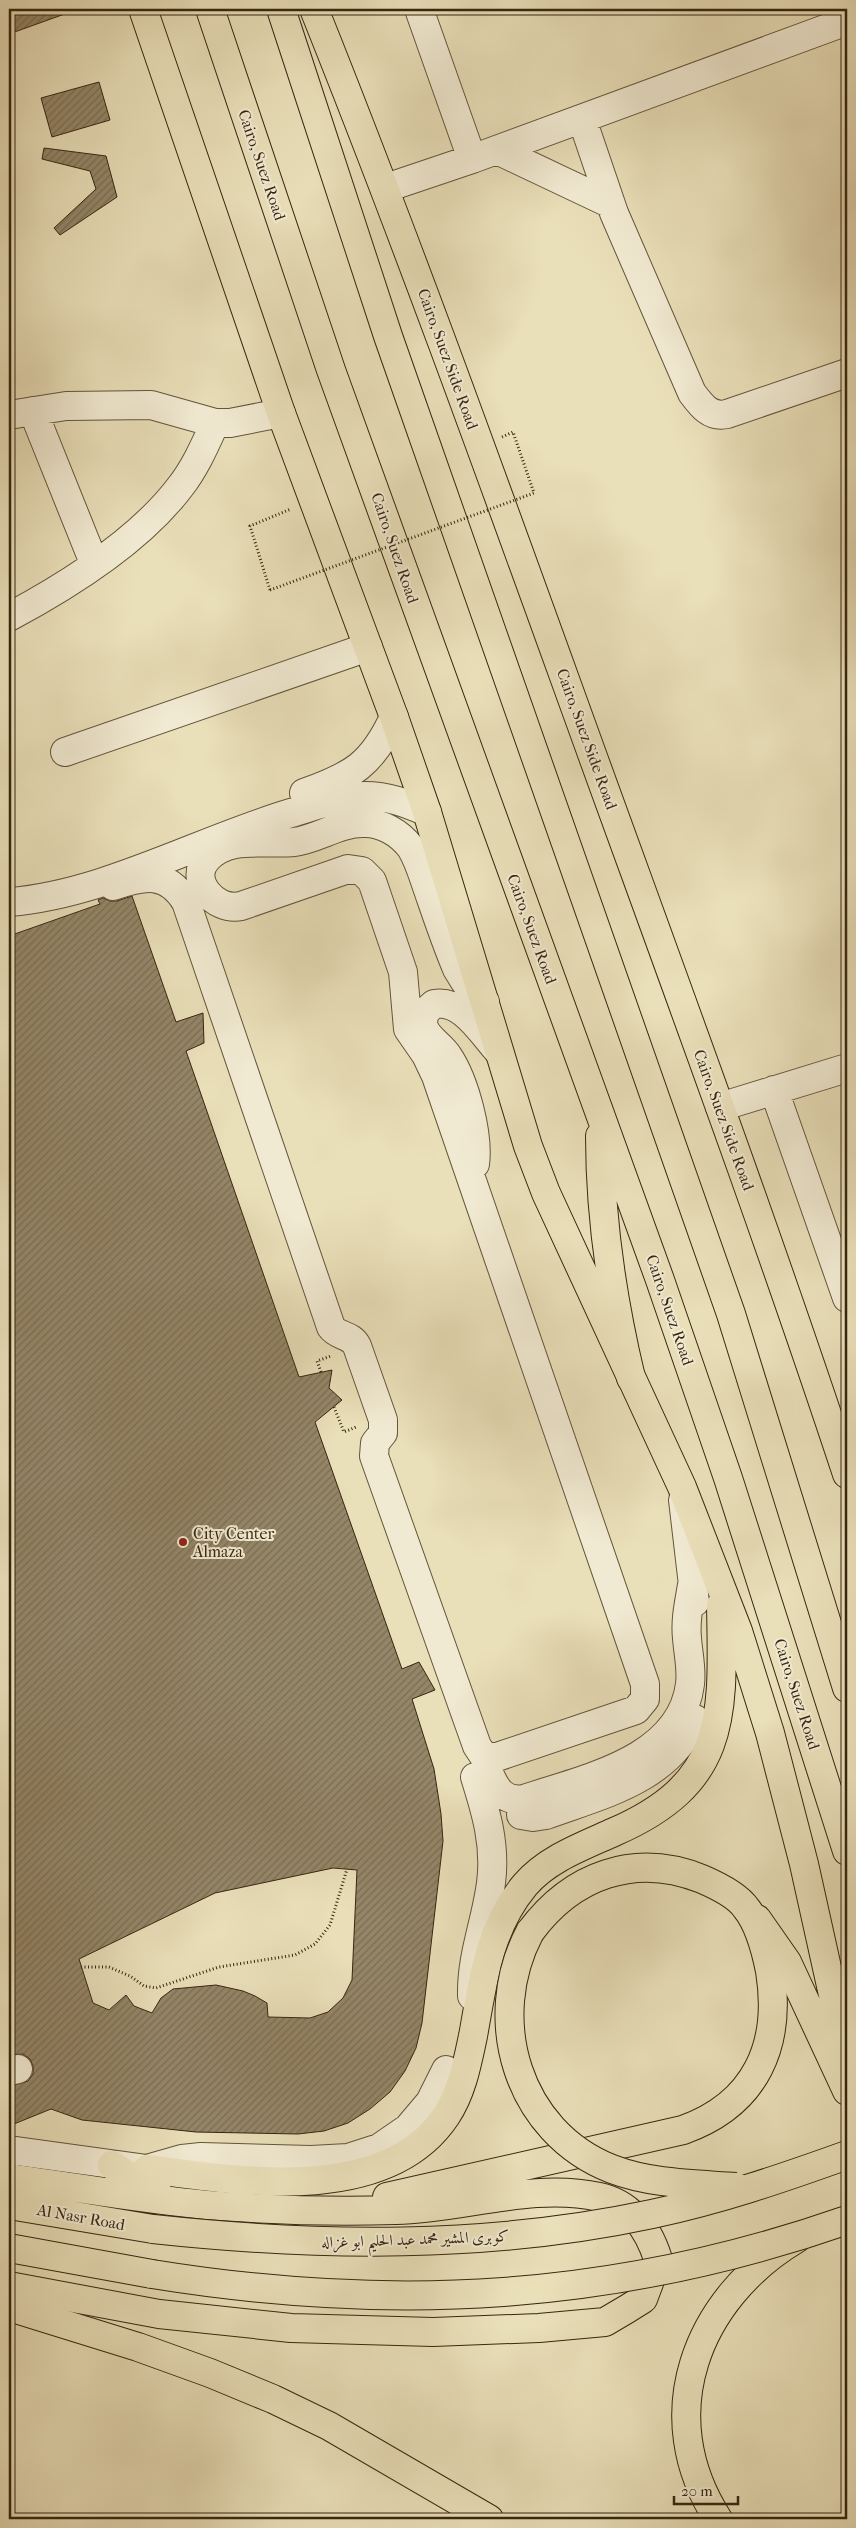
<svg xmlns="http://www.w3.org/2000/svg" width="856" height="2528" viewBox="0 0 856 2528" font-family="'IM FELL French Canon',Amiri,serif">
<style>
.building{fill:url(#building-hatch);stroke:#372610;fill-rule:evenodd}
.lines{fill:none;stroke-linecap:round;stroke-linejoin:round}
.minor-casing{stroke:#64543a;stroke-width:30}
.major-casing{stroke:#372610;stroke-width:30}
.highway-casing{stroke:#372610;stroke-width:30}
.path{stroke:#372610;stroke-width:3;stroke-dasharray:1 2.5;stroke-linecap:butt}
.minor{stroke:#f1ead2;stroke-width:28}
.major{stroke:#e9dfb9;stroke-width:28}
.highway{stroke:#e9dfb9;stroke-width:28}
.highway-bridge-casing{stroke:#372610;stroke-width:30;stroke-linecap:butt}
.path-bridge{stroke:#372610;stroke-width:3;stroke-dasharray:1 2.5;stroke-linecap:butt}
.highway-bridge{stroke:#e9dfb9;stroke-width:28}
.poi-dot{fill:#8f2418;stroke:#f1ead2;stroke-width:2}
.labels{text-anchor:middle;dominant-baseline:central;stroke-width:4;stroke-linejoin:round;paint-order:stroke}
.street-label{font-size:16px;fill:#372610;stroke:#f1ead2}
.poi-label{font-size:16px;fill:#372610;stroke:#f1ead2;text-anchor:start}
</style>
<defs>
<pattern id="building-hatch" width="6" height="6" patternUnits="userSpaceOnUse" patternTransform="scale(1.25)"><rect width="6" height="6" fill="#948668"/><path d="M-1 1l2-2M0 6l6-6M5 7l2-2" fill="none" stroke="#7a6d54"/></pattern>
</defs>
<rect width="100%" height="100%" fill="#e9dfb9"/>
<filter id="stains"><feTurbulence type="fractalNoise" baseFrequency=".004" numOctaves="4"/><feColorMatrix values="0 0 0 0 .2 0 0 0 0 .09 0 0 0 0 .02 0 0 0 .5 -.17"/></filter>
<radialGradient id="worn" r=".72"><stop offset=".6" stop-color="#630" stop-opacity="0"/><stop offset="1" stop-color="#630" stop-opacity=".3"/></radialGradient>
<!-- building -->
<path class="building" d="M 9,9 L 72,9 L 73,11 L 9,34 Z
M 99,82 L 110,120 L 52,137 L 41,98 Z
M 44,148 L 106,156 L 117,197 L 60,235 L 54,228 L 96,189 L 90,171 L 42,159 Z
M 132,896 L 176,1022 L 203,1013 L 204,1043 L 186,1051 L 299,1377 L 332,1370 L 329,1388 L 342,1400 L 315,1422 L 402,1669 L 419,1662 L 435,1690 L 412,1699 L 434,1769 L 441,1814 L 443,1841 L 422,2023 L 416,2048 L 405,2071 L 390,2092 L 370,2109 L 348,2123 L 324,2131 L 298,2134 L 196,2132 L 82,2120 L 51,2109 L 9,2126 L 9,2086 L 28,2081 L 33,2074 L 33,2066 L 30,2059 L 23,2054 L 9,2055 L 9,936 L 100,904 L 98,900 L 103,898 L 110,901 L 117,901 ZM 333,1868 L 357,1870 L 352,1980 L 343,1998 L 328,2012 L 310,2018 L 268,2017 L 267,2003 L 255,1996 L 243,1991 L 216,1985 L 173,1989 L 161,1998 L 152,2013 L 134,2006 L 126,1995 L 109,2010 L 93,2003 L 79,1959 L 215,1893 Z"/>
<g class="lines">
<defs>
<path id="minor" d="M 419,9 L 472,159
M 582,119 L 614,213 L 692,393 C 701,405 710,418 727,414 L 847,373
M 497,150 L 611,204
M 386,188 L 472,159 L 847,21
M 33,411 L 94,563
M 9,415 L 66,406 L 151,405 L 215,423 L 230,423 L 281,413
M 9,617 C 67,586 140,540 180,487 C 195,468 205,445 215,423
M 65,752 L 368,647
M 304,793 C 352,776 372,765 394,717
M 113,886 C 143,876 167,870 186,902 L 331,1327 C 338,1337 351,1334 357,1346 L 383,1420 L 383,1433 L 375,1443 L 374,1456 L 477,1746 L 483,1755 L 494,1758 L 636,1710 L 645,1699 L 645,1684 L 436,1076 L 426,1055 L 408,1029 L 403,972 L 372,881 L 362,871 L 348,869 L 241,906 C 214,912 188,879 207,859 C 229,835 265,845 294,842 C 318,839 338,823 363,823 C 381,822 400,833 411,848 C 419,861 423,876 428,890 C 437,916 446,943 457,969 L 465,982 L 485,1002
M 9,902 C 103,895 200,840 291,813 C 315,806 340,796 365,796 C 388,796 406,803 427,812
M 774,1090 L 847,1298
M 720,1107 L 847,1068
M 475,1164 C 479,1135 465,1081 448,1056 C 442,1046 427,1038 424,1027 C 421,1017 426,1010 434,1004 C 462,999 481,1032 498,1051
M 683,1500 L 695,1602
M 489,1773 C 496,1789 503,1802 524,1799 C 583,1779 681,1760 690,1684 C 692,1669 688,1653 687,1638 C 685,1620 689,1603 692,1585
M 521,1815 L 533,1817 L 546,1815 C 603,1794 668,1780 695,1719
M 472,1996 C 471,1956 486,1922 491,1883 C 496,1845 486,1812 475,1777
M 9,2071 L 18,2069
M 9,2150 L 147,2169 L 182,2159 L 201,2157 L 311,2160 L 348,2158 L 379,2148 L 408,2128 L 430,2102 L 446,2070"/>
<path id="major" d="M 143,9 L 281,413 L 394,717 L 427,812 L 528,1146 L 546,1193 L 682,1487 L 738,1631 L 770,1733 L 804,1864 L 847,2058
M 314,9 C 411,251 499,497 588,743 C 676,986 766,1229 847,1474
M 757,1919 L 787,1962 L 847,2091
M 147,2169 C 237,2181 386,2206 446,2116 C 462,2092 467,2064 473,2036 C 483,1982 488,1929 525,1885 C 547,1859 583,1846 614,1832 C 729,1782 723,1715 721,1605
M 9,2307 L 138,2347 L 210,2373 L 273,2399 L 329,2426 L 489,2519"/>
<path id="highway" d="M 210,9 L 331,370 L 660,1280 L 728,1478 L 847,1851
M 281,9 L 388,336 L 731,1314 L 847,1688
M 600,1136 C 600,1218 612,1298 631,1378
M 844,1463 L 847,1466
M 112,2165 L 160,2196
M 9,2178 C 75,2187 141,2199 207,2205 C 269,2210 334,2212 396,2210 C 463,2209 532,2182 599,2197 C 631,2204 648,2228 658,2259 L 643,2299 L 627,2309 L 605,2322 L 539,2328 L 433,2332 L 291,2328 L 159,2314 L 9,2286
M 387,2197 L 683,2130 C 756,2104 782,2045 770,1971 C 766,1951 759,1924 746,1908 C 737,1895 716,1885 702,1879 C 635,1852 572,1875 530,1932
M 9,2205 L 153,2229
M 9,2248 L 152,2274
M 718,2519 C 651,2415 696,2299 796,2239"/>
</defs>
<!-- minor casing -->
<use href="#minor" class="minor-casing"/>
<!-- major casing -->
<use href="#major" class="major-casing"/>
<!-- highway casing -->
<use href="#highway" class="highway-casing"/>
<!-- path -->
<path class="path" d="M 502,437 L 513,432 L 534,493
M 270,590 L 250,526 L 291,509
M 321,1372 L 317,1361 L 331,1356
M 334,1407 L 344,1432 L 356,1427
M 81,1967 L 109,1967 L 130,1976 L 144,1986 L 156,1988 L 219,1967 L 295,1955 L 315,1944 L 330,1925 L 347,1869"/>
<!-- minor -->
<use href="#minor" class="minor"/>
<!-- major -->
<use href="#major" class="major"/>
<!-- highway -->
<use href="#highway" class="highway"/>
<defs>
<path id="highway-bridge" d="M 530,1932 C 484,2019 517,2132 612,2169 C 651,2184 695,2184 736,2187
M 153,2229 C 320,2247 488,2249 652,2214 C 719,2200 783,2178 847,2155
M 152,2274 C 394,2313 615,2301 847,2220"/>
</defs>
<!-- highway-bridge casing -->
<use href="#highway-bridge" class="highway-bridge-casing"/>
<!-- path-bridge -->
<path class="path-bridge" d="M 270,590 L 534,493"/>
<!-- highway-bridge -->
<use href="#highway-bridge" class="highway-bridge"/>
</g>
<!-- markers -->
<circle class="poi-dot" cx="183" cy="1542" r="5"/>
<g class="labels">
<!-- street labels -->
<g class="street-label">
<text transform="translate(262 165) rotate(71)">Cairo, Suez Road</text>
<text transform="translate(448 359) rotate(70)">Cairo, Suez Side Road</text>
<text transform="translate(395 548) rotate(71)">Cairo, Suez Road</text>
<text transform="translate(587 739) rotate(70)">Cairo, Suez Side Road</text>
<text transform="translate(532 929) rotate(70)">Cairo, Suez Road</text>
<text transform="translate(724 1120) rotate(70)">Cairo, Suez Side Road</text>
<text transform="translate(670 1310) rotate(71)">Cairo, Suez Road</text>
<text transform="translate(797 1694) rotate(72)">Cairo, Suez Road</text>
<text transform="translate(81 2217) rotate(10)">Al Nasr Road</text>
<text transform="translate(415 2239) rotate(-2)">كوبرى المشير محمد عبد الحليم ابو غزاله</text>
</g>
<!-- poi labels -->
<g class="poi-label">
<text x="193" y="1533">City Center<tspan x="193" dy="18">Almaza</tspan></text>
</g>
</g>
<!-- margin -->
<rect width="856" height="2528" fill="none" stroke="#e9dfb9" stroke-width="30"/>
<rect x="10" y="10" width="836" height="2508" fill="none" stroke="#372610" stroke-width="2.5"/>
<rect x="15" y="15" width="826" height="2498" fill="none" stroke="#372610"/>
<!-- scale -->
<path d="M674 2496v8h64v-8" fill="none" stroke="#372610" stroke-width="2.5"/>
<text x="681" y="2496" font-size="15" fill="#372610" stroke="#f1ead2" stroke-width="4" paint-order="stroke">20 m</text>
<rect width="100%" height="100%" filter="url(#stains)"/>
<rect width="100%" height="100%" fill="url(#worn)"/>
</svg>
